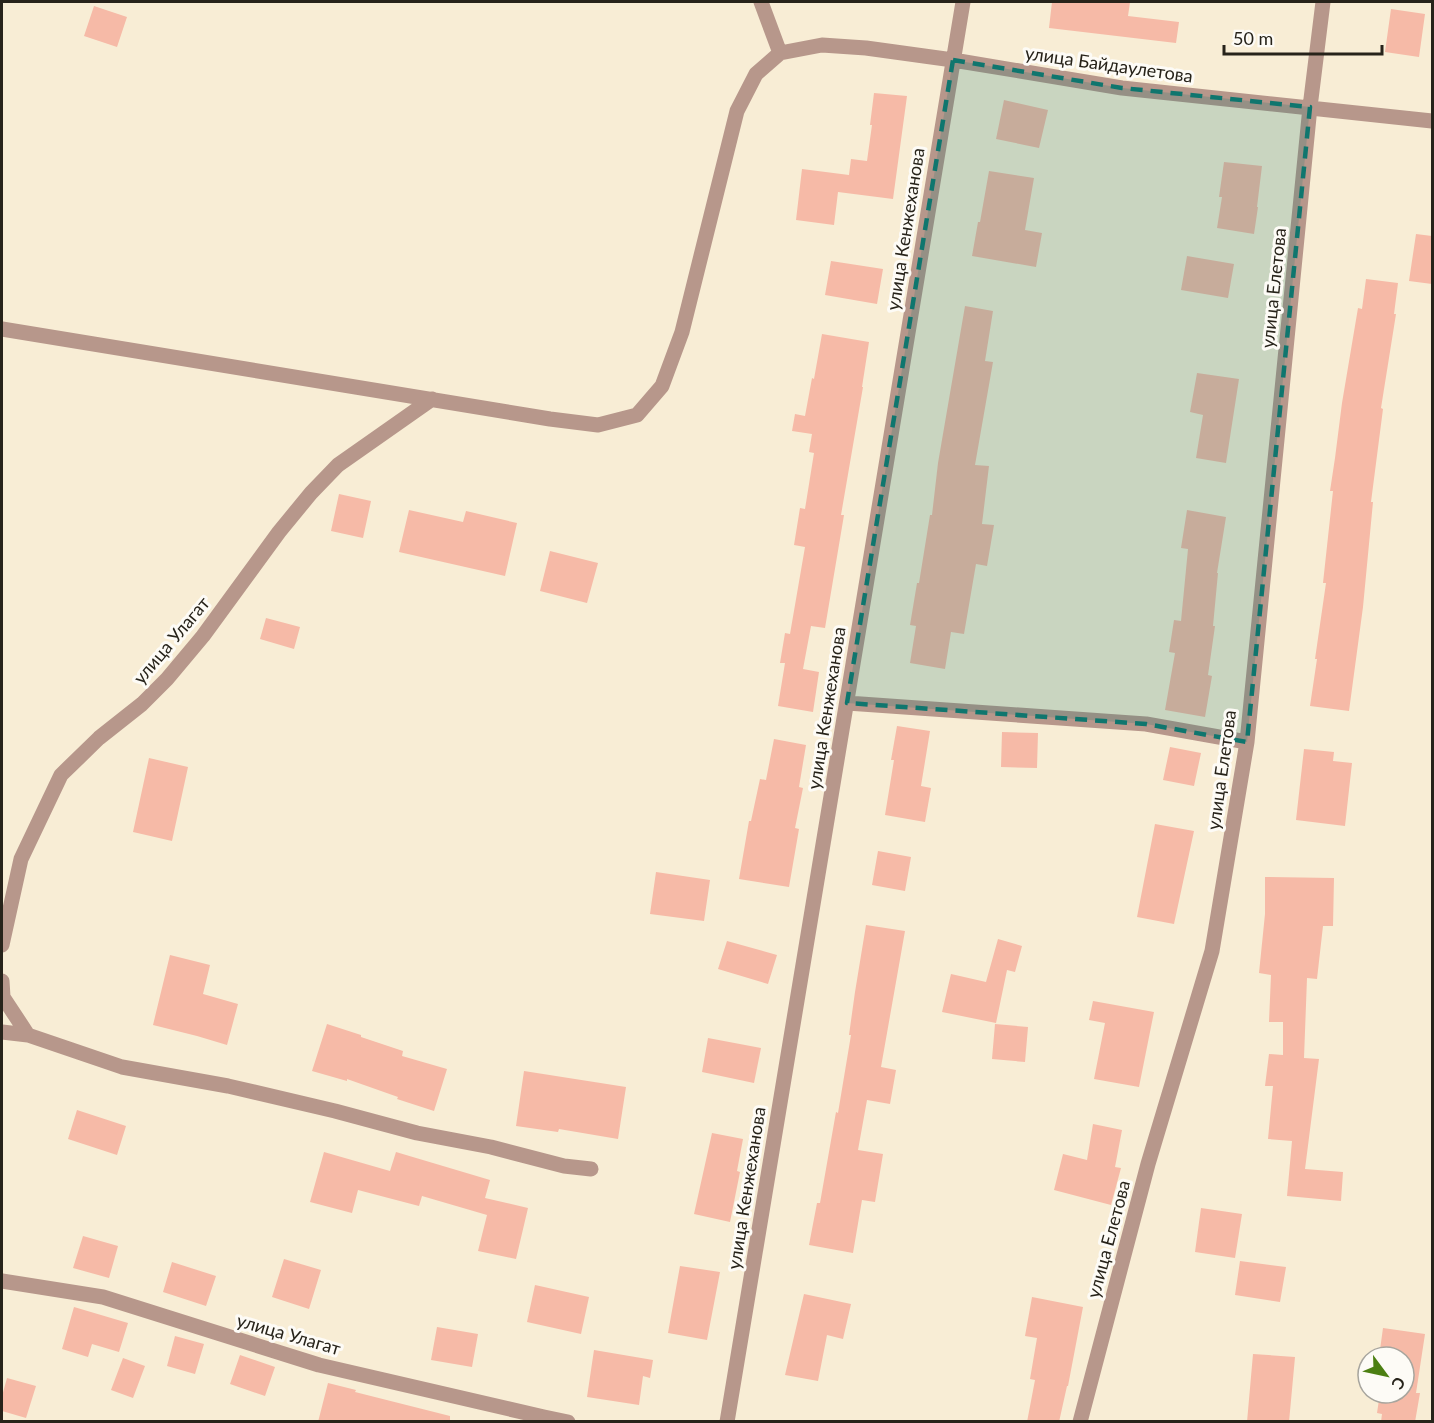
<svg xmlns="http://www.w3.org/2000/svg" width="1434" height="1423" viewBox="0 0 1434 1423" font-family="Lato,sans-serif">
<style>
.building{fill:#f6baa7}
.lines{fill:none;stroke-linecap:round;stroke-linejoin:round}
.minor{stroke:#b7978b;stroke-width:15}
.marked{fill:#0f766e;fill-opacity:0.2;stroke:#0f766e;stroke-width:4.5;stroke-dasharray:12 8;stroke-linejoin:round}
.labels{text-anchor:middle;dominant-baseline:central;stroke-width:6;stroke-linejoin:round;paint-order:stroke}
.street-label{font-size:18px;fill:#27231a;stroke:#fdfbf6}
</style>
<rect width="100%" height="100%" fill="#f8edd5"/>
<!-- building -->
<path class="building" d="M 1052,2 L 1130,2 L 1128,16 L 1179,22 L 1176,43 L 1049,28 Z
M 94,6 L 127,17 L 117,47 L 84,36 Z
M 1391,9 L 1425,14 L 1419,57 L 1385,52 Z
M 874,93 L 907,96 L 893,199 L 838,192 L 834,225 L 796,220 L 802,169 L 849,175 L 851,159 L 867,161 L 872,125 L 870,125 Z
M 1004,100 L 1048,110 L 1039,148 L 996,139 Z
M 1224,162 L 1262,166 L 1257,207 L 1258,207 L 1254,234 L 1217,228 L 1222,197 L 1219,197 Z
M 989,171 L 1034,178 L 1025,230 L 1042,233 L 1036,267 L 972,256 L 978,222 L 980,222 Z
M 1416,234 L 1432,236 L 1432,284 L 1409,281 Z
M 1187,256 L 1234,264 L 1228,298 L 1181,290 Z
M 831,261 L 883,269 L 877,304 L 825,295 Z
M 1366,279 L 1398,283 L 1394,314 L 1396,314 L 1381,408 L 1383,409 L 1371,502 L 1373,502 L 1363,607 L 1349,711 L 1310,706 L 1317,659 L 1315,659 L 1326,583 L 1323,583 L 1333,491 L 1330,491 L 1335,458 L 1342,403 L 1358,308 L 1362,309 Z
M 965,306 L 993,311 L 985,361 L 993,362 L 975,465 L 989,466 L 982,524 L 994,525 L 987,566 L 976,564 L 964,634 L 951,632 L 945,669 L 910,663 L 916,626 L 910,625 L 917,583 L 919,583 L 930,515 L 932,515 L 938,463 Z
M 822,334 L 869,342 L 862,387 L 863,387 L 841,515 L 844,515 L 825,628 L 811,626 L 803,669 L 819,672 L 813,712 L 778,706 L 785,663 L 780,663 L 785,633 L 790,634 L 805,547 L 794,545 L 800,508 L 805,509 L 814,453 L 809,452 L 812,434 L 792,431 L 795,414 L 805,416 L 812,378 L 814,379 Z
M 1197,373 L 1239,379 L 1226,463 L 1196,458 L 1203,415 L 1190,412 Z
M 339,494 L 371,501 L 363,538 L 331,531 Z
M 409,510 L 463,522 L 466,511 L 517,523 L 505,576 L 399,552 Z
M 1187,510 L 1226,517 L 1217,573 L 1218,573 L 1213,626 L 1215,626 L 1208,675 L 1212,676 L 1205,717 L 1165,710 L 1175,653 L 1169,652 L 1174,620 L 1181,621 L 1188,549 L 1181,548 Z
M 550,551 L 598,563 L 587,603 L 540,591 Z
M 266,618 L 300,627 L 294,649 L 260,639 Z
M 897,726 L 930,731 L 921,786 L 931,788 L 925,822 L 885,815 L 894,760 L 891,760 Z
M 1002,732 L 1038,733 L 1037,768 L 1001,767 Z
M 774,739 L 806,745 L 799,787 L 803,788 L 795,828 L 799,829 L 789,887 L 739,879 L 749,821 L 751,821 L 760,779 L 766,780 Z
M 1170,747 L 1201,753 L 1194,786 L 1163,780 Z
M 1304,749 L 1334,752 L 1333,761 L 1352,763 L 1345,826 L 1296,820 Z
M 149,758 L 188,767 L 172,841 L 133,832 Z
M 1155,824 L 1194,831 L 1174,924 L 1137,917 Z
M 878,851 L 911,857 L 905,891 L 872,885 Z
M 656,872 L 710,880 L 704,921 L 650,914 Z
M 1265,877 L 1334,878 L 1333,926 L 1323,926 L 1317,979 L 1307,978 L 1304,1058 L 1319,1059 L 1305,1169 L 1343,1172 L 1341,1201 L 1287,1196 L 1292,1141 L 1268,1139 L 1273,1086 L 1265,1086 L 1269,1054 L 1283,1055 L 1283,1022 L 1269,1022 L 1271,975 L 1259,973 L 1265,914 Z
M 866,925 L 905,931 L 881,1067 L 896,1070 L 890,1104 L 867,1100 L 858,1150 L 883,1154 L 875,1202 L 862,1200 L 853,1253 L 809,1245 L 817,1203 L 820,1203 L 836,1112 L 838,1113 L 851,1035 L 849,1035 L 855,992 Z
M 998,939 L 1022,946 L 1015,972 L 1007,970 L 996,1023 L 942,1012 L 951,974 L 986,982 Z
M 727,941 L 777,955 L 768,984 L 718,969 Z
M 170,955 L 210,965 L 203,994 L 238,1004 L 227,1045 L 197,1036 L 153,1025 Z
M 1093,1001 L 1154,1012 L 1139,1087 L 1094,1079 L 1105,1023 L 1089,1020 Z
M 327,1024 L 361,1035 L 361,1037 L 403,1051 L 402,1056 L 447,1069 L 434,1111 L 397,1099 L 398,1097 L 347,1079 L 347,1081 L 312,1071 Z
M 995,1024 L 1028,1027 L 1025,1062 L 992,1059 Z
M 708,1038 L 761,1048 L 754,1083 L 702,1072 Z
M 524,1071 L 626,1087 L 618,1139 L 559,1129 L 558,1132 L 516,1126 Z
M 77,1110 L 126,1126 L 117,1155 L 68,1139 Z
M 1093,1124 L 1122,1130 L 1115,1167 L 1121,1168 L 1111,1205 L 1054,1190 L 1063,1154 L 1087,1160 Z
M 712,1133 L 743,1139 L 737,1171 L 740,1172 L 730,1222 L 694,1214 Z
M 324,1152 L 390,1171 L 396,1152 L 490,1180 L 485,1198 L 528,1208 L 516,1259 L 478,1251 L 487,1215 L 422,1196 L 419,1206 L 358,1190 L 352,1213 L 310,1202 Z
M 1201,1208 L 1242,1214 L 1235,1258 L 1195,1252 Z
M 83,1236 L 118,1246 L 109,1278 L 73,1268 Z
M 284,1259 L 321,1270 L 309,1309 L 272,1297 Z
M 1240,1261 L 1286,1267 L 1280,1302 L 1235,1295 Z
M 172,1262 L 216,1276 L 206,1306 L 163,1292 Z
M 680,1266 L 720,1272 L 707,1340 L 668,1333 Z
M 535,1285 L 589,1297 L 581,1334 L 527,1322 Z
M 804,1294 L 851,1304 L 843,1339 L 827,1335 L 818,1381 L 785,1375 Z
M 1032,1297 L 1083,1307 L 1068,1386 L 1067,1386 L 1059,1422 L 1027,1422 L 1035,1380 L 1030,1379 L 1037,1338 L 1025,1336 Z
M 74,1307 L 128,1323 L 119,1352 L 92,1344 L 88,1357 L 62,1349 Z
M 437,1327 L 478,1334 L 472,1367 L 431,1360 Z
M 1383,1328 L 1425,1334 L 1416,1393 L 1420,1393 L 1415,1422 L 1381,1422 L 1382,1414 L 1377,1413 L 1380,1393 L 1404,1393 L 1404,1357 L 1379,1357 Z
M 175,1336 L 204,1344 L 195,1374 L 167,1366 Z
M 594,1350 L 653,1360 L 650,1378 L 643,1376 L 639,1405 L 587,1397 Z
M 1253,1354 L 1295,1357 L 1289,1422 L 1247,1422 Z
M 240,1355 L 275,1367 L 265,1396 L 230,1384 Z
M 123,1358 L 145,1366 L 133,1398 L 111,1390 Z
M 7,1378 L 36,1386 L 26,1418 L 2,1411 L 2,1396 Z
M 328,1383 L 356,1390 L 355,1392 L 450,1416 L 450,1422 L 318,1422 Z"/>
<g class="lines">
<!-- minor -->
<path class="minor" d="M 780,53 L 822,45 L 866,48 L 953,60 L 1122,88 L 1432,121
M 2,329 L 550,419 L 598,425 L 637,415 L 662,386 L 682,332 L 737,111 L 756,74 L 780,53 L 761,2
M 847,703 L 1146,724 L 1247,742
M 2,945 L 21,859 L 61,775 L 99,738 L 142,704 L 167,679 L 203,636 L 279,532 L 311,493 L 338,465 L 432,399
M 2,981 L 3,997 L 28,1035
M 2,1032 L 28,1035 L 122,1067 L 228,1086 L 335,1111 L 417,1133 L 491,1147 L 564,1166 L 591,1169
M 2,1281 L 103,1297 L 319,1365 L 544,1417 L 568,1422
M 727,1422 L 963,2
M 1080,1422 L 1148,1164 L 1212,951 L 1247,742 L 1310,107 L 1323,2"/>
</g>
<!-- marked area -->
<path class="marked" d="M 953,60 L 1122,88 L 1310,107 L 1247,742 L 1146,724 L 847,703 Z"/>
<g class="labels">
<!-- street labels -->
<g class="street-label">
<text transform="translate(1109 64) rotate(8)">улица Байдаулетова</text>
<text transform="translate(905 229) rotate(-81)">улица Кенжеханова</text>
<text transform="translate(1273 288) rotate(-84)">улица Елетова</text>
<text transform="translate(171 640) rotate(-50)">улица Улагат</text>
<text transform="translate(826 708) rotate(-81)">улица Кенжеханова</text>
<text transform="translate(1221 770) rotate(-82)">улица Елетова</text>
<text transform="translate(746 1188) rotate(-81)">улица Кенжеханова</text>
<text transform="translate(1108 1239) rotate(-75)">улица Елетова</text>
<text transform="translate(289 1334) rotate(16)">улица Улагат</text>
</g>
</g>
<!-- border -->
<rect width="1434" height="1423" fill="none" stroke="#27231a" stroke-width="6"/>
<!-- north arrow -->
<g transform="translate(1386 1375) rotate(123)"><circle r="28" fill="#fdfbf6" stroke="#a7a59e" stroke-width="1.5"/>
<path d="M0-4.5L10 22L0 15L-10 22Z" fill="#4c7f12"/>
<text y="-9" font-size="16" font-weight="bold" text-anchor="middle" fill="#27231a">С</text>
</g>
<!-- scale -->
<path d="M1224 45v9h158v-9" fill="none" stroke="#27231a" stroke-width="3"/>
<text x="1233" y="45" font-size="18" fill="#27231a" stroke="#fdfbf6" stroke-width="4.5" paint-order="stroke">50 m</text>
</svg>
